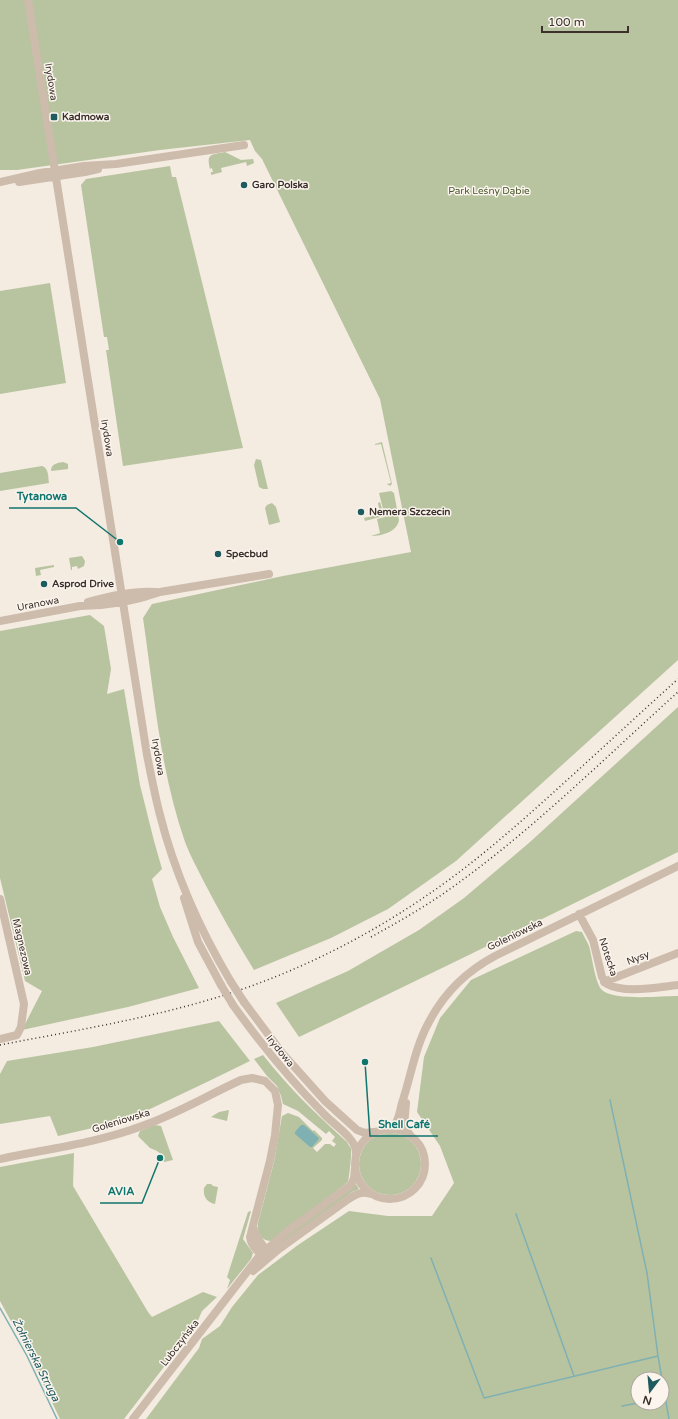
<svg xmlns="http://www.w3.org/2000/svg" width="678" height="1419" viewBox="0 0 678 1419" font-family="'Varela Round',sans-serif">
<style>
.green{fill:#b8c4a0;fill-rule:evenodd}
.water{fill:#7fb0b2}
.lines{fill:none;stroke-linecap:round;stroke-linejoin:round}
.stream{stroke:#7fb0b2;stroke-width:1.5}
.minor{stroke:#cdbbac;stroke-width:8}
.rail{stroke:#3b302b;stroke-width:1.5;stroke-dasharray:1 3;stroke-linecap:butt}
.minor-bridge{stroke:#cdbbac;stroke-width:8}
.poi-dot{fill:#1f5a5e;stroke:#fbf5ee;stroke-width:1.5}
.labels{text-anchor:middle;dominant-baseline:central;stroke-width:3;stroke-linejoin:round;paint-order:stroke}
.street-label{font-size:10px;fill:#3b302b;stroke:#fbf5ee}
.poi-label{font-size:10px;font-weight:bold;fill:#3b302b;stroke:#fbf5ee;text-anchor:start}
.park-label{font-size:10px;fill:#4a5a2e;stroke:#fbf5ee}
.water-label{font-size:11px;font-style:italic;fill:#1f5a5e;stroke:#fbf5ee}
.leader{fill:none;stroke:#0f766e;stroke-width:1.5}
.callout-dot{fill:#0f766e;stroke:#fbf5ee;stroke-width:1.5}
.callout-label{font-size:11px;text-anchor:middle;font-weight:bold;fill:#0f766e;stroke:#fbf5ee;stroke-width:3;stroke-linejoin:round;paint-order:stroke}
</style>
<rect width="100%" height="100%" fill="#f4ebe1"/>
<!-- green -->
<path class="green" d="M 0,0 L 678,0 L 678,660 L 456,861 L 388,909 L 331,938 L 254,970 C 236,941 219,911 203,880 C 197,868 190,855 185,842 C 160,770 154,693 143,618 L 152,604 L 283,576 L 411,552 L 380,399 L 262,159 L 255,151 L 250,140 L 160,150 L 17,170 L 0,170 Z
M 225,152 L 241,160 L 253,159 L 254,163 L 247,166 L 246,162 L 221,168 L 222,172 L 211,175 L 211,172 L 213,172 L 212,168 L 210,169 C 206,153 211,155 225,152 Z
M 170,166 L 172,177 L 176,177 L 243,448 L 123,466 L 106,350 L 109,350 L 107,337 L 104,337 L 81,185 L 86,179 Z
M 50,283 L 66,383 L 0,394 L 0,291 Z
M 382,442 L 392,484 L 390,486 L 387,484 L 391,483 L 381,444 L 375,445 L 375,444 Z
M 256,459 L 261,460 L 268,489 L 263,489 L 259,487 L 254,465 Z
M 63,462 L 68,464 L 68,469 L 51,471 C 51,464 57,463 63,462 Z
M 42,466 C 49,468 48,477 49,483 L 0,491 L 0,473 Z
M 391,491 L 394,493 L 399,520 C 397,532 382,536 371,536 L 380,533 L 377,519 L 385,517 L 379,493 Z
M 380,502 L 384,516 L 365,521 L 364,518 L 380,514 L 378,503 Z
M 272,503 L 276,507 L 280,522 L 269,525 L 265,508 L 267,505 Z
M 82,556 L 85,561 L 84,566 L 78,569 L 77,566 L 72,567 L 72,570 L 71,570 L 69,558 Z
M 54,565 L 54,567 L 40,570 L 41,575 L 36,576 L 35,568 Z
M 90,615 L 104,626 L 111,669 L 107,694 L 124,689 L 140,785 L 154,841 L 162,869 L 152,879 L 160,907 L 173,937 L 199,988 L 128,1007 L 22,1030 L 42,991 L 25,981 L 0,878 L 0,631 Z
M 678,707 L 678,852 C 552,914 426,977 299,1037 L 276,1003 L 348,971 L 419,930 L 464,898 L 530,842 Z
M 576,931 L 582,932 C 584,937 587,941 589,946 C 592,956 595,983 602,990 C 613,1001 662,996 678,996 L 678,1419 L 146,1419 L 199,1348 L 202,1339 L 220,1326 L 232,1307 L 258,1275 L 298,1245 L 349,1211 L 388,1216 L 432,1216 L 454,1183 L 440,1146 L 417,1112 L 424,1057 L 440,1018 L 471,980 ZM 638,1379 L 662,1379 L 662,1403 L 638,1403 Z
M 219,1021 L 250,1061 L 209,1081 L 127,1120 L 58,1136 L 50,1116 L 0,1124 L 0,1074 L 7,1061 L 93,1047 Z
M 263,1055 C 288,1087 317,1115 347,1142 C 348,1144 350,1147 351,1148 C 352,1152 349,1179 348,1182 L 272,1241 C 261,1241 257,1233 258,1223 L 274,1162 L 282,1116 L 288,1113 L 299,1117 L 313,1131 L 314,1130 L 322,1138 L 322,1140 L 313,1148 L 317,1152 L 325,1144 L 330,1144 L 334,1147 L 336,1144 L 332,1141 L 335,1137 L 329,1131 L 326,1134 L 298,1111 L 283,1104 L 281,1096 L 277,1086 L 267,1076 L 254,1059 Z
M 229,1110 L 227,1121 L 211,1117 L 219,1112 Z
M 155,1125 L 161,1126 L 173,1160 L 164,1162 L 163,1156 L 157,1151 L 150,1148 L 138,1136 L 140,1131 Z
M359 1164a31 31 0 1 1 62 0a31 31 0 1 1-62 0Z
M 74,1153 L 73,1186 L 148,1312 L 152,1317 L 203,1292 L 217,1297 L 202,1311 L 196,1325 L 124,1419 L 60,1419 L 29,1354 L 0,1301 L 0,1167 Z
M 207,1184 L 211,1184 L 213,1186 L 218,1187 L 215,1204 C 206,1202 203,1196 204,1188 Z
M 356,1184 L 359,1189 L 352,1192 L 293,1237 L 270,1249 Z
M 251,1211 L 243,1239 L 253,1253 L 251,1259 L 227,1289 L 230,1280 L 227,1277 L 248,1212 Z"/>
<!-- water -->
<path class="water" d="M 301,1125 L 304,1125 L 319,1138 L 318,1140 L 312,1147 L 310,1147 L 295,1134 L 295,1132 Z"/>
<g class="lines">
<!-- stream -->
<path class="stream" d="M 610,1100 L 647,1273 L 658,1356 L 662,1379
M 516,1214 L 574,1376
M 431,1258 L 484,1398 L 658,1356
M 0,1308 L 27,1356 L 57,1419
M 662,1380 L 669,1419
M 622,1406 L 638,1403"/>
<!-- minor -->
<path class="minor" d="M 28,0 L 147,755 C 151,775 155,796 160,815 C 175,874 200,930 231,982
M 0,182 L 40,173 L 84,166 L 116,164 L 244,145
M 19,182 L 85,172 L 98,169
M 88,602 C 109,596 134,590 156,592
M 0,621 L 80,606 C 107,606 135,601 160,592 L 269,574
M 184,898 L 198,942 L 221,985
M 0,899 L 24,1004 L 21,1027 L 17,1035 L 0,1039
M 579,914 L 593,940 L 602,977 L 607,984 C 625,994 658,987 678,985
M 604,982 L 678,953
M 244,1002 L 282,1053 L 325,1101 L 357,1130 L 365,1133 L 373,1132
M 233,1005 C 261,1044 290,1080 324,1114 C 333,1124 357,1139 356,1153
M 406,1103 L 404,1126 L 410,1135
M 384,1129 C 387,1128 392,1127 395,1124 C 399,1119 400,1110 402,1103 C 411,1076 415,1047 429,1022 C 444,993 467,971 495,956 L 678,866
M355 1164a35 35 0 1 1 70 0a35 35 0 1 1-70 0Z
M 0,1159 C 47,1149 97,1143 142,1126 C 177,1114 208,1095 241,1080 L 252,1078 L 265,1081 L 275,1091 L 278,1105 L 275,1135 L 270,1161 L 250,1237 C 251,1246 260,1256 269,1257
M 253,1227 L 257,1237 L 268,1253
M 253,1271 L 279,1249 L 347,1200 C 356,1194 361,1191 371,1194
M 133,1419 L 260,1255 L 289,1230 L 351,1185 L 354,1178 L 355,1168"/>
<!-- rail -->
<path class="rail" d="M 371,937 C 402,920 433,902 461,881 C 539,824 607,756 678,692
M 0,1045 C 88,1028 178,1014 262,982 C 320,960 375,931 426,896 C 472,865 514,828 555,791 C 596,754 637,716 678,679"/>
<!-- minor-bridge -->
<path class="minor-bridge" d="M 231,982 L 244,1002
M 221,985 L 233,1005"/>
</g>
<!-- markers -->
<g class="poi-dot">
<rect x="50" y="113" width="8" height="8" rx="2"/>
<circle cx="244" cy="185" r="4"/>
<circle cx="361" cy="512" r="4"/>
<circle cx="218" cy="554" r="4"/>
<circle cx="44" cy="584" r="4"/>
</g>
<g class="labels">
<!-- street labels -->
<g class="street-label">
<text transform="translate(51 82) rotate(81)">Irydowa</text>
<text transform="translate(107 438) rotate(81)">Irydowa</text>
<text transform="translate(38 604) rotate(-11)">Uranowa</text>
<text transform="translate(158 757) rotate(80)">Irydowa</text>
<text transform="translate(515 935) rotate(-26)">Goleniowska</text>
<text transform="translate(22 947) rotate(77)">Magnezowa</text>
<text transform="translate(608 957) rotate(72)">Notecka</text>
<text transform="translate(638 958) rotate(-21)">Nysy</text>
<text transform="translate(280 1051) rotate(51)">Irydowa</text>
<text transform="translate(121 1121) rotate(-17)">Goleniowska</text>
<text transform="translate(180 1343) rotate(-52)">Lubczyńska</text>
</g>
<!-- poi labels -->
<g class="poi-label">
<text x="62" y="117">Kadmowa</text>
<text x="252" y="185">Garo Polska</text>
<text x="369" y="512">Nemera Szczecin</text>
<text x="226" y="554">Specbud</text>
<text x="52" y="584">Asprod Drive</text>
</g>
<!-- park labels -->
<g class="park-label">
<text x="489" y="191">Park Leśny Dąbie</text>
</g>
<!-- water labels -->
<g class="water-label">
<text transform="translate(36 1360) rotate(63)">Żołnierska Struga</text>
</g>
</g>
<!-- callouts -->
<path class="leader" d="M120 542L76 508H9M365 1062L370 1136H438M160 1158L142 1203H100"/>
<g class="callout-dot">
<circle cx="120" cy="542" r="4"/>
<circle cx="365" cy="1062" r="4"/>
<circle cx="160" cy="1158" r="4"/>
</g>
<g class="callout-label">
<text x="42" y="500">Tytanowa</text>
<text x="404" y="1128">Shell Café</text>
<text x="121" y="1195">AVIA</text>
</g>
<!-- north arrow -->
<g transform="translate(650 1391) rotate(196)"><circle r="19" fill="#fbf5ee" stroke="#aea6a0"/>
<path d="M0-3L7 15L0 10L-7 15Z" fill="#1f5a5e"/>
<text y="-6" font-size="11" font-weight="bold" text-anchor="middle" fill="#3b302b">N</text>
</g>
<!-- scale -->
<path d="M542 26v6h86v-6" fill="none" stroke="#3b302b" stroke-width="2"/>
<text x="548" y="26" font-size="12" fill="#3b302b" stroke="#fbf5ee" stroke-width="3" paint-order="stroke">100 m</text>
</svg>
